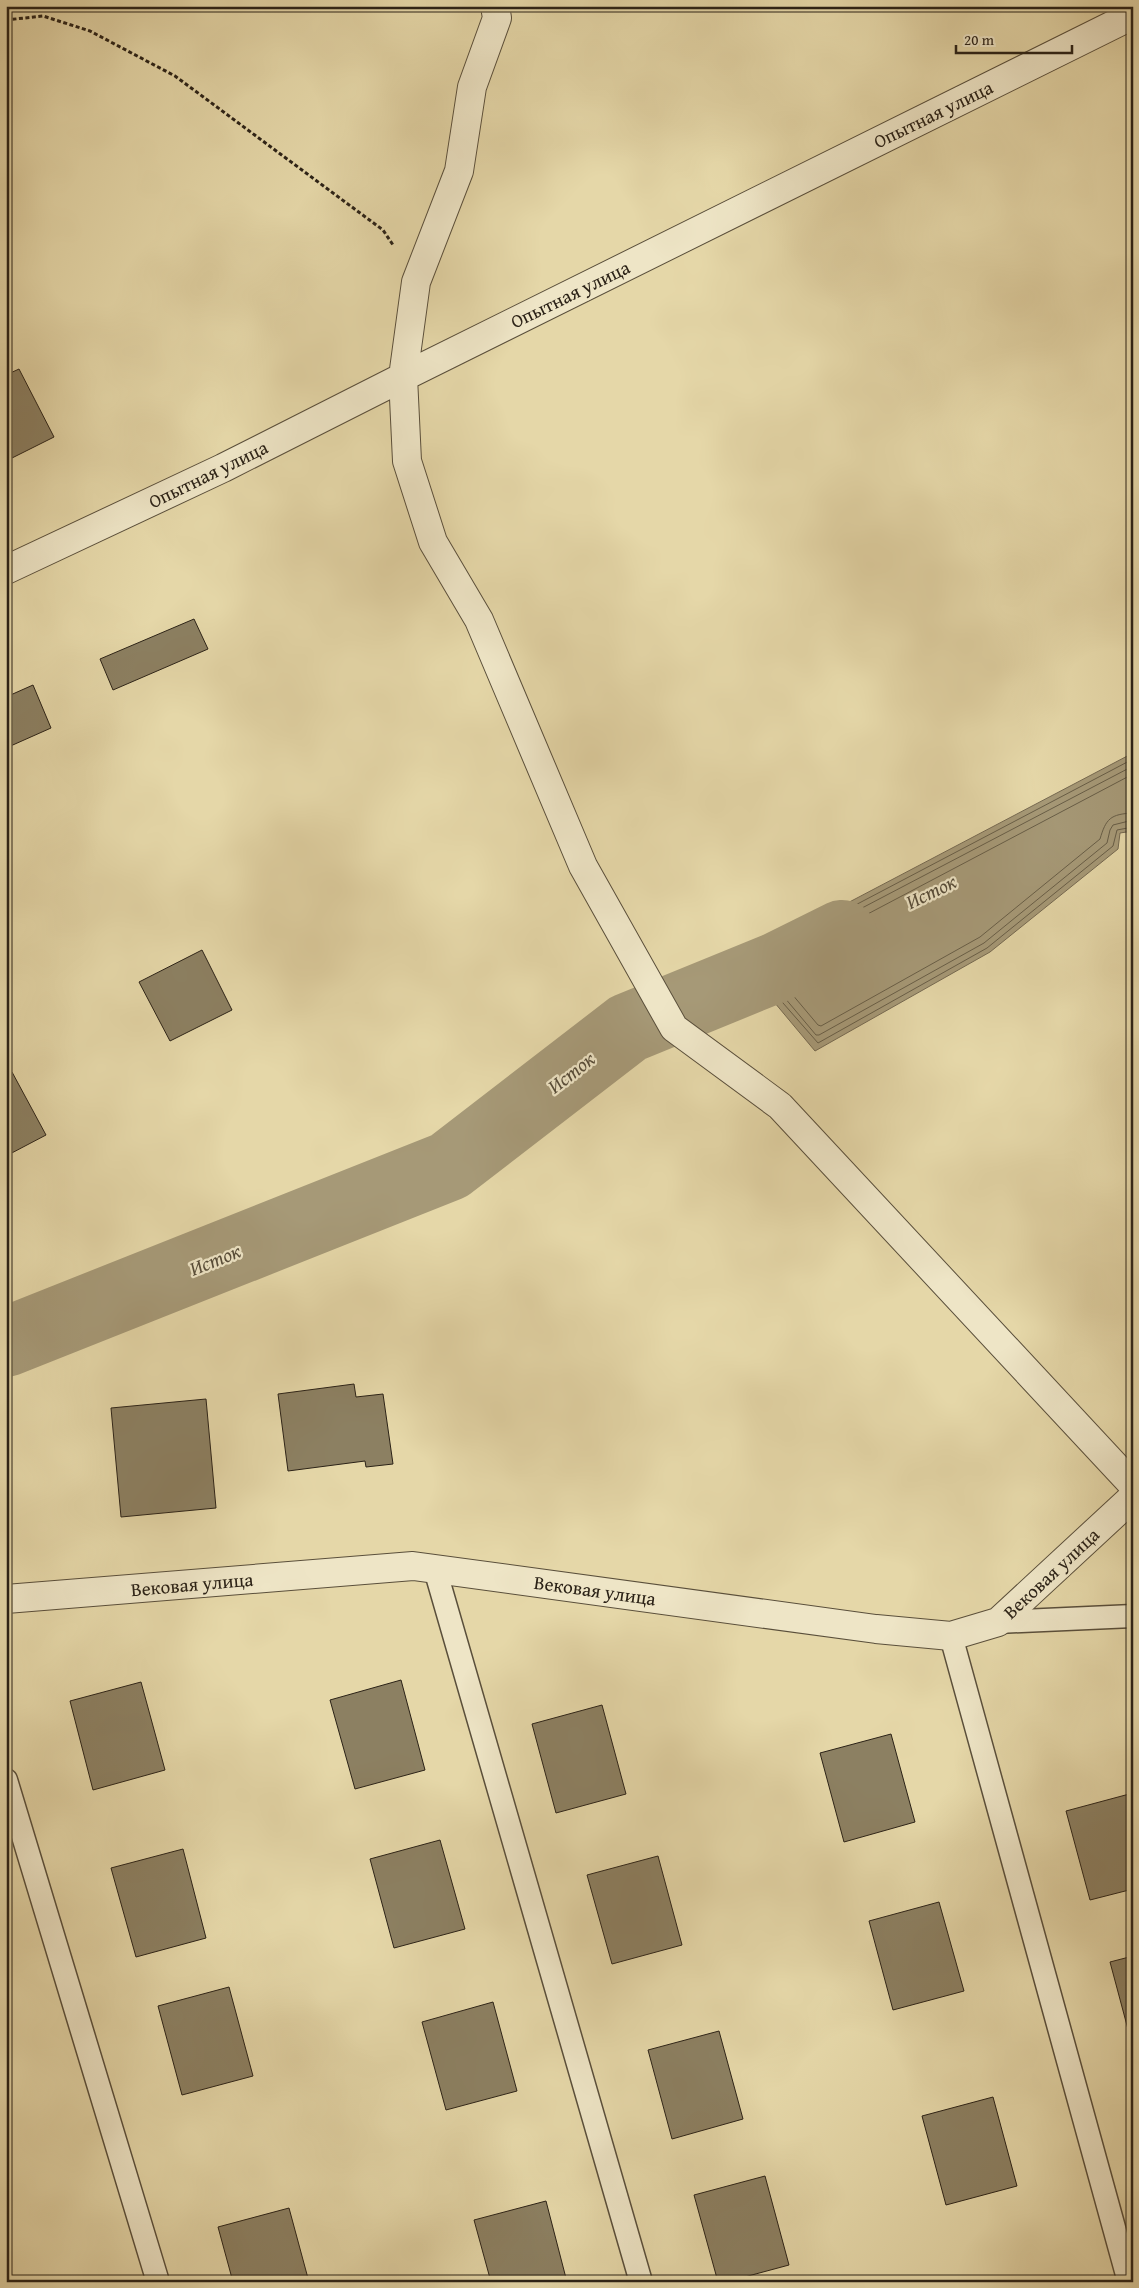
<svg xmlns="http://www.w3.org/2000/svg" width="1139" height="2288" viewBox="0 0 1139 2288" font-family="'Gentium Book Plus',serif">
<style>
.water{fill:#a69977;stroke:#756951}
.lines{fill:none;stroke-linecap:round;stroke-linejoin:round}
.shore{stroke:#685e47;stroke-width:1}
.river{stroke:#a69977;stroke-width:70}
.building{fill:#8c8062;stroke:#2b2217}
.service-casing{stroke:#5a4f3b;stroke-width:25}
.minor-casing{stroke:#5a4f3b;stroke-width:30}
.path{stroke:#2b2217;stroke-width:3;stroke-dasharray:4 2.5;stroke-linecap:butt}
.service{stroke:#eee5c6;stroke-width:22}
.minor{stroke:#eee5c6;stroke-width:28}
.labels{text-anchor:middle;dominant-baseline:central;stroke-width:4.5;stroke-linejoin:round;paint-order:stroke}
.street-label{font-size:19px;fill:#2b2217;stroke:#eee5c6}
.water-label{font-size:20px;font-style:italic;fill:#564c39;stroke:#eee5c6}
</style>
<rect width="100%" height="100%" fill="#e5d7a8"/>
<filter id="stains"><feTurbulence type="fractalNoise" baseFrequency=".004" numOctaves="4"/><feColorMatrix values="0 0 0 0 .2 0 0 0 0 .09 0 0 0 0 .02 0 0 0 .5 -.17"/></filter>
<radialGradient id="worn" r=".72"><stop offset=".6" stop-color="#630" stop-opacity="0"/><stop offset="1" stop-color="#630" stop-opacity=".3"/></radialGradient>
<!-- water -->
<path class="water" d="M 1133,753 L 1133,831 L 1120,833 L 1118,849 L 990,952 L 815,1051 L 739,960 Z"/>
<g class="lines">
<!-- shore -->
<path class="shore" d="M 1133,759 L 749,961 L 748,963 L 818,1043 L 987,948 L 1113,846 L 1117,830 L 1133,827
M 1133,766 L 759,962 L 758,966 L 816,1035 L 819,1035 L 984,943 L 1107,843 L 1110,830 L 1113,825 L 1133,820
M 1133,774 L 771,965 L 770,968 L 818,1025 L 821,1026 L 980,937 L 1100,839 C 1106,819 1110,814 1133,813"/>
<!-- river -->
<path class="river" d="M 6,1342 L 449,1166 L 628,1028 L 775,968 L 842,935"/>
</g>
<!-- building -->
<path class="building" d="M 19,369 L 54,437 L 6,461 L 6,375 Z
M 194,619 L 208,649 L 113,690 L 100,659 Z
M 33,685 L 51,728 L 6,748 L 6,697 Z
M 202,950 L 232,1010 L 170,1041 L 139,982 Z
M 12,1072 L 46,1135 L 6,1156 L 6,1075 Z
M 354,1384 L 356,1397 L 383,1394 L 393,1464 L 366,1467 L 365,1461 L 288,1471 L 278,1394 Z
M 206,1399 L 216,1508 L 121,1517 L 111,1408 Z
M 401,1680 L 425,1770 L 355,1789 L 330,1700 Z
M 141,1682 L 165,1770 L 93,1790 L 70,1701 Z
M 602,1705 L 626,1794 L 556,1813 L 532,1724 Z
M 891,1734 L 915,1822 L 844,1842 L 820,1753 Z
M 1133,1793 L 1133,1889 L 1090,1900 L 1066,1811 Z
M 440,1840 L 465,1929 L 394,1948 L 370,1859 Z
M 183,1849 L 206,1938 L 136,1957 L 111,1868 Z
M 658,1856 L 682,1945 L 612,1964 L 587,1875 Z
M 939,1902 L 964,1991 L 893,2010 L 869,1921 Z
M 1133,1956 L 1133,2048 L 1110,1962 Z
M 229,1987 L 253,2076 L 182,2095 L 158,2006 Z
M 493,2002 L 517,2091 L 446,2110 L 422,2022 Z
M 719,2031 L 743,2119 L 672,2139 L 648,2050 Z
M 993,2097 L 1017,2186 L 946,2205 L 922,2116 Z
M 765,2176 L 789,2265 L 726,2282 L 718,2282 L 694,2195 Z
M 546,2201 L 567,2282 L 491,2282 L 474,2220 Z
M 289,2208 L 309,2282 L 233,2282 L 218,2227 Z
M 1036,2277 L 1038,2282 L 1019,2282 Z"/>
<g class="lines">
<defs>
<path id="service" d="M 435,1569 L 641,2282
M 998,1622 L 1133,1616
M 951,1636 L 1129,2282
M 6,1780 L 158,2282"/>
<path id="minor" d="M 495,6 L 497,18 L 472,87 L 459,171 L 416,282 L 403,377 L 407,461 L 433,542 L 479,620 L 583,866 L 674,1028 L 780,1106 L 1133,1485
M 6,570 L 223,468 L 403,377 L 1133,15
M 6,1599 L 413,1566 L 876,1629 L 951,1636 L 998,1622 L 1133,1497"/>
</defs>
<!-- service casing -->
<use href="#service" class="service-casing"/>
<!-- minor casing -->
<use href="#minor" class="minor-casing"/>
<!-- path -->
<path class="path" d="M 6,20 L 43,16 L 90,31 L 175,76 L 383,230 L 393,245"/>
<!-- service -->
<use href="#service" class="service"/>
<!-- minor -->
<use href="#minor" class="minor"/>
</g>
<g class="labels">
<!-- street labels -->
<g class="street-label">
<text transform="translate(933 114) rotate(-26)">Опытная улица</text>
<text transform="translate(570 294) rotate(-26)">Опытная улица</text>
<text transform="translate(208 474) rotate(-26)">Опытная улица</text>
<text transform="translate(1051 1573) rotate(-43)">Вековая улица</text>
<text transform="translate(192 1584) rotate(-5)">Вековая улица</text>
<text transform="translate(595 1590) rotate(8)">Вековая улица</text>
</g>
<!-- water labels -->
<g class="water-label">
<text transform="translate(931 891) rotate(-26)">Исток</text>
<text transform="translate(571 1072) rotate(-38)">Исток</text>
<text transform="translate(215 1259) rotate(-22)">Исток</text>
</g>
</g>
<!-- margin -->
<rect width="1139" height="2288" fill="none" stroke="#e5d7a8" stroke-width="25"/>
<rect x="8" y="8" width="1124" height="2273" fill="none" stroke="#2b2217" stroke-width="2.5"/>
<rect x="12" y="12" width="1114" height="2263" fill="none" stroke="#2b2217"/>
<!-- scale -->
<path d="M956 45v8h116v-8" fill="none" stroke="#2b2217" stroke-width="2.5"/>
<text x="964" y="45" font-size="15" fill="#2b2217" stroke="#eee5c6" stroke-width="4" paint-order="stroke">20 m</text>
<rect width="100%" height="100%" filter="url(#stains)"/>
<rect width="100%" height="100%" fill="url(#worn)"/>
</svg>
